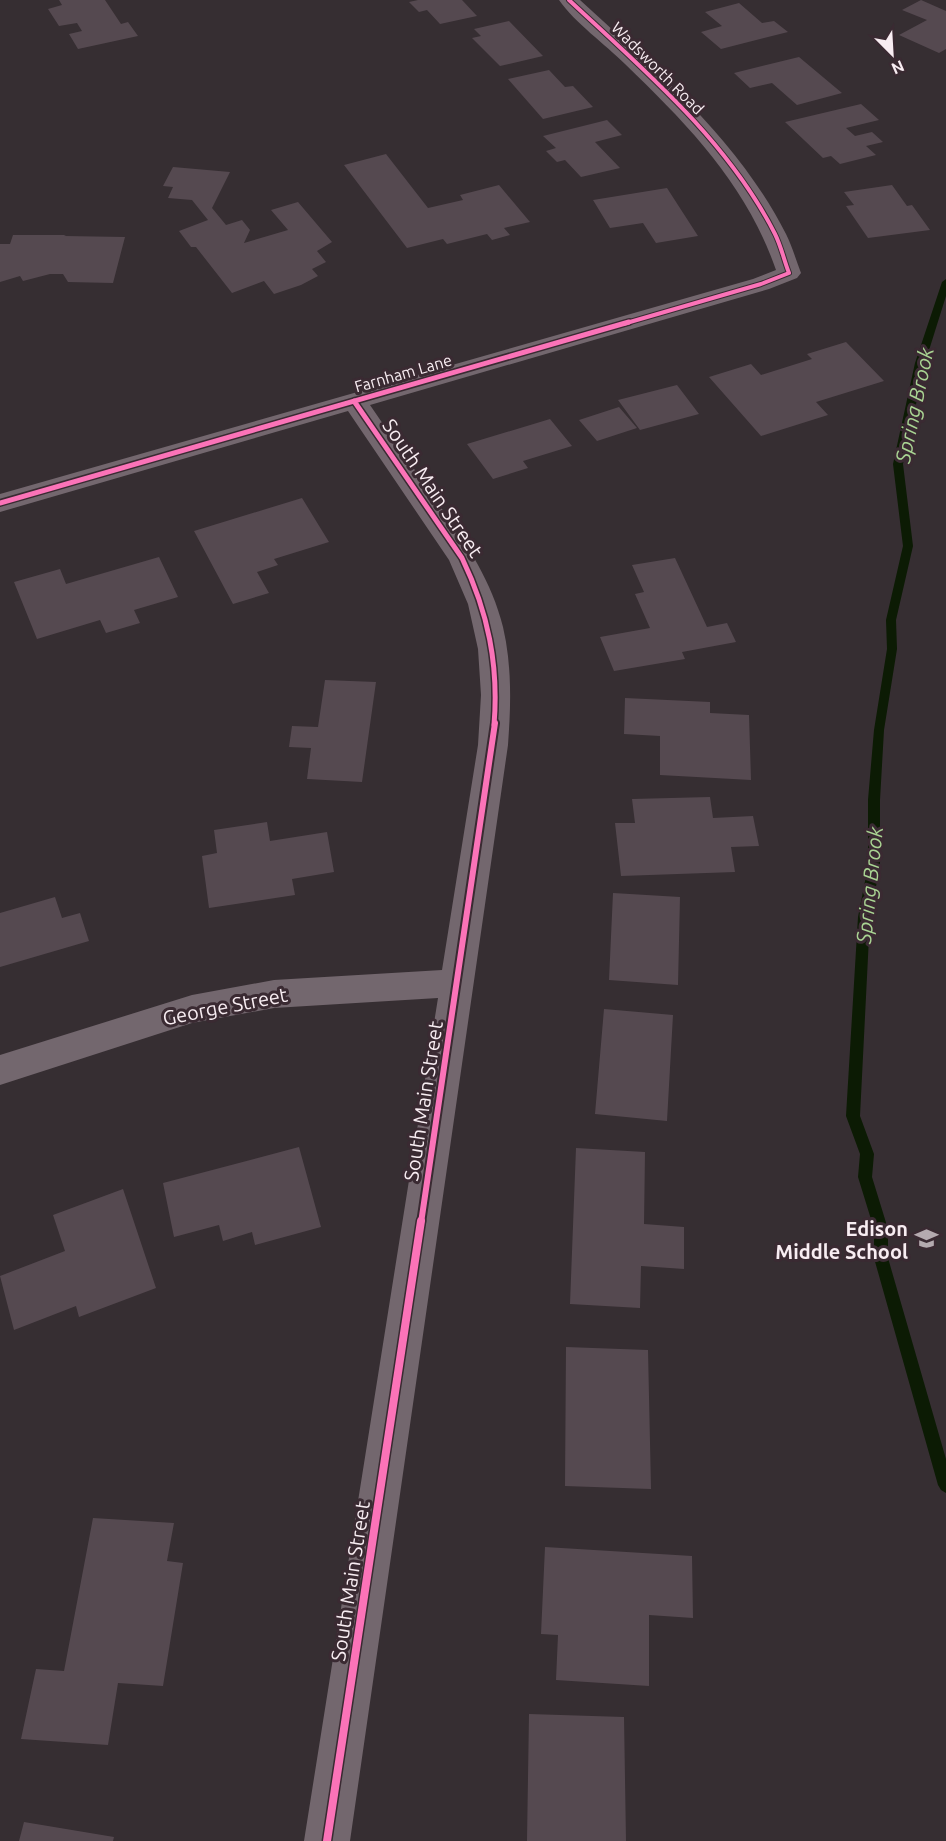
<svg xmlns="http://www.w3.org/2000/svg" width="946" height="1841" viewBox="0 0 946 1841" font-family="Ubuntu,sans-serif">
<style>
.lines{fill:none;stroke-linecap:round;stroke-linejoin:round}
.stream{fill:#0c1b04;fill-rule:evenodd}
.building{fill:#554950}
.minor{fill:#73676e;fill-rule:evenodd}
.cycleway-far3-casing{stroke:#3a2a32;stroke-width:6}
.cycleway-far2-casing{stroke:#3a2a32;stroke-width:8}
.cycleway-far1-casing{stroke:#3a2a32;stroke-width:10}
.cycleway-casing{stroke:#3a2a32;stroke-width:11}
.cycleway-far3{stroke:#fb73b8;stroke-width:4}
.cycleway-far2{stroke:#fb73b8;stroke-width:5}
.cycleway-far1{stroke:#fb73b8;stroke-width:6}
.cycleway{stroke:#fb73b8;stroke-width:8}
.labels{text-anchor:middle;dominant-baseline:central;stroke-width:6;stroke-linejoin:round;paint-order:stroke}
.far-street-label{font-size:16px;fill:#f8edf2;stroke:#3a2a32}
.street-label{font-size:20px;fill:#f8edf2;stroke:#3a2a32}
.poi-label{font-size:20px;font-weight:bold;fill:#f8edf2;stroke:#3a2a32;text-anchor:end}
.water-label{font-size:21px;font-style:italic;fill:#a9d493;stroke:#3a2a32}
</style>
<rect width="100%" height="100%" fill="#362e32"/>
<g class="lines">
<!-- stream -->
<path class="stream" d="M 946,279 L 946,296 L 925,363 L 903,464 L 913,546 L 896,620 L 897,649 L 884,730 L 880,800 L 880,866 L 870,917 L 860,1116 L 874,1154 L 872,1177 L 888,1229 L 888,1258 L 946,1459 L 946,1493 L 941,1490 L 938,1485 L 874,1258 L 874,1229 L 858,1177 L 860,1154 L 846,1116 L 858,917 L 868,866 L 868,800 L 874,730 L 887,649 L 886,620 L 903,546 L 893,464 L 915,363 L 942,282 Z"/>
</g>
<!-- building -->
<path class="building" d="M 59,0 L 105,0 L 121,24 L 128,22 L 138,36 L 78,49 L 69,34 L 82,31 L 77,23 L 59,26 L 48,9 L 62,5 Z
M 418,0 L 462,0 L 477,16 L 440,24 L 427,10 L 419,12 L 409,2 Z
M 921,0 L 946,11 L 946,49 L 939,53 L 899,35 L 927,20 L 902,10 Z
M 739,3 L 762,23 L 774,21 L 788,32 L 721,49 L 701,32 L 722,26 L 705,12 Z
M 509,21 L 543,56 L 500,66 L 472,38 L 481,36 L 474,29 Z
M 799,57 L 842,93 L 797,105 L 772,83 L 750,88 L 734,73 Z
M 549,70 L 565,87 L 573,86 L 593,107 L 543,119 L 508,79 Z
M 861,104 L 879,120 L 846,128 L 855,136 L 872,132 L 883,142 L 866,146 L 876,155 L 840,164 L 831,156 L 823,158 L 785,122 Z
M 607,120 L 622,135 L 595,142 L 620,168 L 581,177 L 565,160 L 557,162 L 546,151 L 556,148 L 543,136 Z
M 386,154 L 428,208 L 463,200 L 460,195 L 499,185 L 530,222 L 504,228 L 510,235 L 492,240 L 487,234 L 447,244 L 443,239 L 407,248 L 344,165 Z
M 173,167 L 230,172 L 212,208 L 226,225 L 242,220 L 250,230 L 244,243 L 288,230 L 271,210 L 298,202 L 332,242 L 317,251 L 326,262 L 312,269 L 318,276 L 301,285 L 274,294 L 264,281 L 232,293 L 196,247 L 191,247 L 179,231 L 208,220 L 192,200 L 168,198 L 173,187 L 163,186 Z
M 892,185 L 907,206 L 912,205 L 930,230 L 868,238 L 846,206 L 854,205 L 844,192 Z
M 667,188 L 698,236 L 656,243 L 643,223 L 610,228 L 593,200 Z
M 13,235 L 66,235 L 64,236 L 125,237 L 113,283 L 68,282 L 63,274 L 50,274 L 23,281 L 20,276 L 0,282 L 0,244 L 10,244 Z
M 846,342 L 884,381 L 816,402 L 828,415 L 761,436 L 709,377 L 751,364 L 761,375 L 812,359 L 807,354 Z
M 677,385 L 699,414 L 640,430 L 618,400 Z
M 619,407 L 637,428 L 597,441 L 579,420 Z
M 550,419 L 572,446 L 523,461 L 528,468 L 493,479 L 467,444 Z
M 302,498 L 329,542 L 274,559 L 278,565 L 257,572 L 269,593 L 233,604 L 194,531 Z
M 159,557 L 178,597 L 134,610 L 140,623 L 106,633 L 100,620 L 37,639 L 14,582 L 60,569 L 66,584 Z
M 675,558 L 707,627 L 727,623 L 736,642 L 682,652 L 685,659 L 614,671 L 600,637 L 650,628 L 635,594 L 644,592 L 632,565 Z
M 325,680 L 376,682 L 362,782 L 307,779 L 311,748 L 289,747 L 292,726 L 318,727 Z
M 625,698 L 710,702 L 710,713 L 749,715 L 751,780 L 660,775 L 660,736 L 624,734 Z
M 710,797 L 713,818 L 753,816 L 759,846 L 731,847 L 735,872 L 621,876 L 615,823 L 635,823 L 632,799 Z
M 267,822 L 270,841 L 327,832 L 334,872 L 292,879 L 295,895 L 209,908 L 202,856 L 217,853 L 214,830 Z
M 613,893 L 680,897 L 678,985 L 609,980 Z
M 55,897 L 62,918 L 80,913 L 89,941 L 0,967 L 0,913 Z
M 604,1009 L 673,1015 L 667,1121 L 595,1114 Z
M 299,1147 L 321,1227 L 255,1245 L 252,1232 L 223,1241 L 219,1225 L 174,1237 L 163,1183 Z
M 576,1148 L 645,1152 L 644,1224 L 684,1227 L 684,1269 L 641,1266 L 640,1308 L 570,1304 Z
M 123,1189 L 156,1288 L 79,1317 L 76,1306 L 14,1330 L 0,1276 L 65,1251 L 53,1215 Z
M 566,1347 L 648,1350 L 651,1489 L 565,1486 Z
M 93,1518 L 174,1523 L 167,1561 L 183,1563 L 163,1686 L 118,1683 L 108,1745 L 21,1739 L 36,1669 L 64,1671 Z
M 545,1547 L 692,1556 L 693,1618 L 649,1615 L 649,1686 L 556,1680 L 558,1635 L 541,1634 Z
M 529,1714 L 624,1717 L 626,1841 L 527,1841 Z
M 24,1822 L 114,1837 L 113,1841 L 19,1841 Z"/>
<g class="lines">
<!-- minor -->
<path class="minor" d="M 559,0 L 580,0 C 656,70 739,141 786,234 C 792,246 796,260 801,273 L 797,278 L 769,289 L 370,405 C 391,436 413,467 435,499 C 463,539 491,578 503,627 C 512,666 511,705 508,745 L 350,1841 L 304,1841 L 438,998 L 274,1008 L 192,1023 L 0,1085 L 0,1055 L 192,995 L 274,980 L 442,970 L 478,745 L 481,695 L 478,649 L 468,604 L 449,560 L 348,411 L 0,512 L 0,494 L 753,279 L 776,270 C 746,184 689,126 625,64 C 605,44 575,23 559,0 Z"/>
<defs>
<path id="cycleway-far3" d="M 569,0 C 644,70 728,141 775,234 C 781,246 784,260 789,273 L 761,284 L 623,324"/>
<path id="cycleway-far2" d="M 354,401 L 462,558 C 488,612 499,665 494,725
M 0,503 L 629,322"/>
<path id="cycleway-far1" d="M 421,1223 L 495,723"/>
<path id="cycleway" d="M 327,1841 L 421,1221"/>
</defs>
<!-- cycleway-far3 casing -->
<use href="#cycleway-far3" class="cycleway-far3-casing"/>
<!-- cycleway-far2 casing -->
<use href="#cycleway-far2" class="cycleway-far2-casing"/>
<!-- cycleway-far1 casing -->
<use href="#cycleway-far1" class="cycleway-far1-casing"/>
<!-- cycleway casing -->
<use href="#cycleway" class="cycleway-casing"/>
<!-- cycleway-far3 -->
<use href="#cycleway-far3" class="cycleway-far3"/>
<!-- cycleway-far2 -->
<use href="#cycleway-far2" class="cycleway-far2"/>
<!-- cycleway-far1 -->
<use href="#cycleway-far1" class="cycleway-far1"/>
<!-- cycleway -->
<use href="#cycleway" class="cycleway"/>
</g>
<!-- icons -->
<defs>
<symbol id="school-bare" viewBox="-9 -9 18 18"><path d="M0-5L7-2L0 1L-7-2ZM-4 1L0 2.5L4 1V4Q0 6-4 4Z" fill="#b4aaaf" stroke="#3a2a32" stroke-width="2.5" paint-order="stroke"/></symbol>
</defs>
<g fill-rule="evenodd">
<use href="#school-bare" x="910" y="1222" width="33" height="33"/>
</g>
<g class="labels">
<!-- far-street labels -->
<g class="far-street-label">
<text transform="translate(658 68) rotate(45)">Wadsworth Road</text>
<text transform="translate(403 373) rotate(-16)">Farnham Lane</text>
</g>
<!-- street labels -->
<g class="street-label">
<text transform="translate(433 488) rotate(56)">South Main Street</text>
<text transform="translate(225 1006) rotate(-11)">George Street</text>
<text transform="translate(423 1101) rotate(-81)">South Main Street</text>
<text transform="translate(350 1581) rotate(-81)">South Main Street</text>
</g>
<!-- poi labels -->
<g class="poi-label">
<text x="908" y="1228">Edison<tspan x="908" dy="23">Middle School</tspan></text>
</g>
<!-- water labels -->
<g class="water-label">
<text transform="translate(914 405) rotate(-78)">Spring Brook</text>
<text transform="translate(869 885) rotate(-84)">Spring Brook</text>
</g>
</g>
<!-- north arrow -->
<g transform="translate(892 54) rotate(156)" stroke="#3a2a32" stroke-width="4.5" paint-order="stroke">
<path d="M0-4.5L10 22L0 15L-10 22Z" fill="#f8edf2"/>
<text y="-9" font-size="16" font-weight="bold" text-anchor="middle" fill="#f8edf2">N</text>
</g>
</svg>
